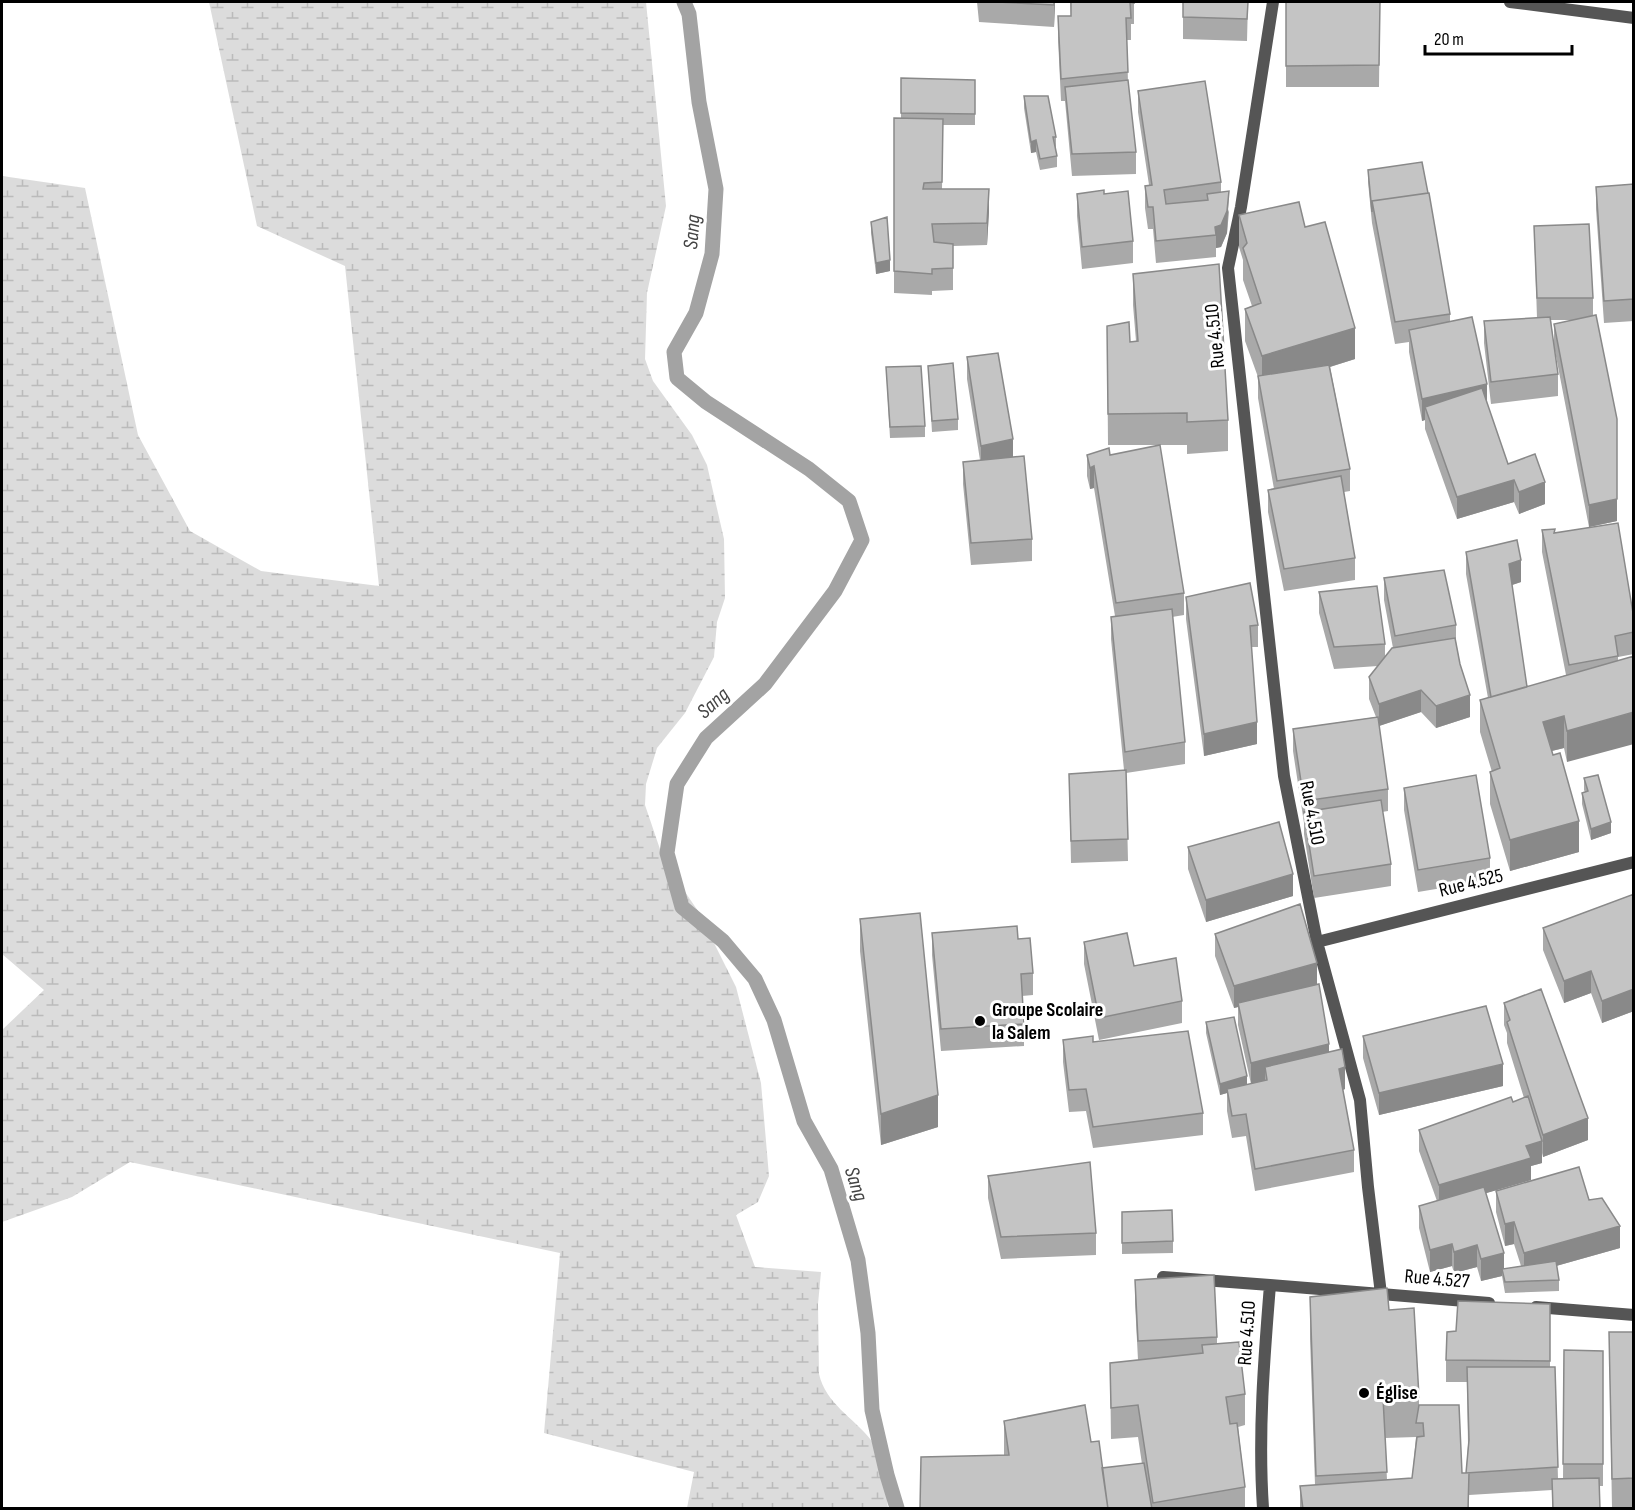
<svg xmlns="http://www.w3.org/2000/svg" width="1635" height="1510" viewBox="0 0 1635 1510" font-family="'Sofia Sans Condensed',sans-serif">
<style>
.wetland{fill:url(#wetland-marsh)}
.lines{fill:none;stroke-linecap:round;stroke-linejoin:round}
.stream{stroke:#a3a3a3;stroke-width:15}
.street{stroke:#555;stroke-width:12}
.wall{fill:#a9a9a9;fill-rule:evenodd}
.shaded-wall{fill:#898989}
.building{fill:#c4c4c4;stroke:#898989;stroke-width:1.5}
.poi-dot{fill:#000;stroke:#fff;stroke-width:2}
.labels{text-anchor:middle;dominant-baseline:central;stroke-width:6;stroke-linejoin:round;paint-order:stroke}
.street-label{font-size:20px;fill:#000;stroke:#fff}
.poi-label{font-size:20px;font-weight:bold;fill:#000;stroke:#fff;text-anchor:start}
.water-label{font-size:21px;font-style:italic;fill:#444;stroke:#fff}
</style>
<defs>
<pattern id="wetland-marsh" width="20" height="14" patternUnits="userSpaceOnUse" patternTransform="scale(1.5)"><rect width="20" height="14" fill="#dcdcdc"/><path d="M1 5h8M5 5V1M11 12h8M15 12V8" fill="none" stroke="#bbb"/></pattern>
</defs>
<rect width="100%" height="100%" fill="#fff"/>
<!-- wetland -->
<path class="wetland" d="M 209,2 L 646,2 L 666,206 L 647,293 L 645,359 L 653,381 L 692,435 L 707,465 L 724,539 L 725,598 L 717,622 L 714,657 L 685,713 L 657,748 L 646,784 L 645,805 L 664,861 L 698,911 L 736,987 L 761,1083 L 769,1176 L 758,1202 L 736,1215 L 755,1267 L 821,1272 L 818,1304 L 819,1374 C 826,1404 853,1417 871,1440 C 884,1458 886,1487 888,1508 L 687,1508 L 694,1472 L 544,1433 L 560,1253 L 130,1162 L 72,1197 L 2,1222 L 2,1030 L 44,990 L 2,954 L 2,176 L 85,188 L 138,435 L 190,531 L 261,571 L 379,586 L 345,266 L 257,226 Z"/>
<g class="lines">
<!-- stream -->
<path class="stream" d="M 684,2 L 689,14 L 699,102 L 716,189 L 712,254 L 696,313 L 674,352 L 677,378 L 706,402 L 809,469 L 849,501 L 862,540 L 835,591 L 765,684 L 706,738 L 677,784 L 667,853 L 682,907 L 723,941 L 755,979 L 774,1020 L 804,1121 L 831,1169 L 858,1260 L 868,1333 L 872,1410 L 887,1475 L 897,1508"/>
<!-- street -->
<path class="street" d="M 1510,2 L 1634,18
M 1317,942 L 1634,862
M 1163,1277 L 1270,1285
M 1381,1294 L 1489,1303
M 1536,1307 L 1634,1315
M 1263,1508 C 1258,1434 1264,1359 1270,1285 L 1381,1294 L 1368,1187 L 1360,1100 L 1317,942 L 1284,776 L 1228,268 L 1241,207 L 1273,2"/>
</g>
<!-- wall -->
<path class="wall" d="M 977,2 L 1055,2 L 1054,27 L 979,22 Z
M 1070,2 L 1134,2 L 1134,24 L 1131,24 L 1131,40 L 1127,40 L 1128,84 L 1136,152 L 1136,174 L 1072,176 L 1065,101 L 1061,101 L 1058,38 L 1058,16 L 1071,16 Z
M 1183,2 L 1248,2 L 1247,41 L 1183,39 Z
M 1286,2 L 1380,2 L 1379,87 L 1286,87 Z
M 975,80 L 975,125 L 943,125 L 942,189 L 989,211 L 987,245 L 953,246 L 953,290 L 932,291 L 932,295 L 894,293 L 894,118 L 901,118 L 901,113 Z
M 1138,91 L 1221,182 L 1221,192 L 1229,212 L 1227,233 L 1221,247 L 1216,248 L 1216,257 L 1156,263 L 1153,229 L 1148,229 L 1145,208 L 1145,186 L 1149,185 L 1138,112 Z
M 1024,96 L 1056,137 L 1056,148 L 1055,148 L 1057,156 L 1057,167 L 1040,170 L 1036,152 L 1031,153 L 1024,108 Z
M 1368,170 L 1450,314 L 1450,321 L 1487,404 L 1508,464 L 1545,504 L 1519,514 L 1514,502 L 1457,519 L 1425,429 L 1425,420 L 1422,421 L 1409,352 L 1409,342 L 1395,344 L 1372,223 L 1368,182 Z
M 1634,184 L 1634,321 L 1604,323 L 1596,209 L 1596,187 Z
M 1077,194 L 1104,194 L 1133,241 L 1133,263 L 1082,269 L 1077,216 Z
M 1239,215 L 1305,227 L 1355,359 L 1330,367 L 1350,469 L 1350,491 L 1344,492 L 1355,558 L 1355,580 L 1284,591 L 1268,512 L 1268,490 L 1274,489 L 1258,398 L 1258,377 L 1245,341 L 1245,309 L 1252,306 L 1243,280 L 1243,260 L 1239,247 Z
M 871,222 L 890,271 L 876,274 L 871,233 Z
M 1534,226 L 1593,298 L 1593,316 L 1617,521 L 1589,527 L 1554,346 L 1558,374 L 1558,396 L 1491,404 L 1484,343 L 1484,321 L 1537,318 ZM 1551,320 L 1574,320 L 1554,324 L 1554,346 Z
M 1133,274 L 1228,420 L 1228,451 L 1187,454 L 1187,445 L 1108,445 L 1107,326 L 1130,342 L 1136,341 L 1133,305 Z
M 967,357 L 1013,457 L 1032,539 L 1032,561 L 971,565 L 963,484 L 963,462 L 980,460 L 967,379 Z
M 928,366 L 958,419 L 958,430 L 932,432 Z
M 886,367 L 925,426 L 925,437 L 890,438 Z
M 1087,455 L 1110,455 L 1184,593 L 1184,615 L 1172,617 L 1185,742 L 1185,764 L 1126,773 L 1128,861 L 1071,863 L 1069,774 L 1124,770 L 1111,639 L 1111,617 L 1115,616 L 1094,488 L 1090,489 L 1087,476 Z
M 1542,530 L 1555,533 L 1634,619 L 1634,654 L 1618,657 L 1618,661 L 1567,762 L 1564,748 L 1552,751 L 1579,852 L 1510,871 L 1490,804 L 1490,772 L 1492,772 L 1480,732 L 1480,700 L 1488,698 L 1466,574 L 1466,552 L 1521,582 L 1512,585 L 1527,687 L 1566,675 L 1542,552 Z
M 1384,578 L 1456,625 L 1456,642 L 1470,717 L 1436,728 L 1421,712 L 1379,726 L 1388,789 L 1388,811 L 1382,812 L 1391,864 L 1391,886 L 1314,898 L 1304,834 L 1304,823 L 1293,751 L 1293,729 L 1376,717 L 1369,699 L 1369,677 L 1378,666 L 1334,669 L 1319,613 L 1319,592 L 1385,644 L 1385,657 L 1393,648 L 1384,600 Z
M 1186,597 L 1258,625 L 1258,647 L 1251,647 L 1257,744 L 1204,756 L 1186,619 Z
M 1584,778 L 1611,833 L 1591,840 L 1582,804 L 1582,793 L 1585,792 L 1584,790 Z
M 1404,788 L 1490,858 L 1490,880 L 1418,892 L 1404,810 Z
M 1188,847 L 1293,896 L 1206,922 L 1188,869 Z
M 1634,894 L 1634,1011 L 1602,1023 L 1591,993 L 1564,1003 L 1543,950 L 1543,928 Z
M 860,919 L 938,1127 L 881,1145 L 860,951 Z
M 932,933 L 1018,939 L 1033,973 L 1033,995 L 1022,996 L 1024,1024 L 1024,1046 L 941,1051 L 932,955 Z
M 1215,934 L 1317,984 L 1329,1052 L 1345,1089 L 1343,1090 L 1354,1150 L 1354,1172 L 1255,1191 L 1246,1136 L 1232,1138 L 1227,1111 L 1227,1093 L 1220,1095 L 1206,1033 L 1206,1022 L 1247,1084 L 1251,1084 L 1238,1025 L 1238,1007 L 1234,1008 L 1215,956 Z
M 1084,942 L 1134,966 L 1182,1001 L 1182,1023 L 1099,1040 L 1084,964 Z
M 1504,1003 L 1588,1140 L 1543,1157 L 1542,1153 L 1542,1163 L 1531,1166 L 1531,1180 L 1486,1193 L 1504,1269 L 1521,1266 L 1514,1244 L 1505,1246 L 1496,1212 L 1496,1191 L 1589,1200 L 1620,1248 L 1556,1266 L 1559,1280 L 1559,1291 L 1505,1293 L 1502,1276 L 1481,1281 L 1477,1267 L 1454,1273 L 1452,1266 L 1430,1272 L 1419,1228 L 1419,1206 L 1437,1201 L 1419,1151 L 1419,1130 L 1513,1102 L 1524,1098 L 1507,1043 L 1507,1033 L 1504,1025 Z
M 1363,1036 L 1503,1086 L 1379,1115 L 1363,1058 Z
M 1063,1040 L 1093,1042 L 1203,1113 L 1203,1135 L 1093,1148 L 1086,1111 L 1069,1112 L 1063,1062 Z
M 988,1176 L 1096,1233 L 1096,1255 L 1001,1259 L 988,1198 Z
M 1122,1212 L 1173,1241 L 1173,1253 L 1122,1254 Z
M 1135,1280 L 1217,1337 L 1217,1344 L 1245,1394 L 1245,1425 L 1238,1427 L 1245,1487 L 1245,1509 L 920,1509 L 1004,1455 L 1004,1421 L 1102,1468 L 1142,1464 L 1138,1437 L 1111,1439 L 1110,1363 L 1138,1360 L 1135,1302 Z
M 1310,1297 L 1389,1310 L 1419,1397 L 1419,1405 L 1462,1473 L 1466,1473 L 1468,1445 L 1467,1382 L 1446,1382 L 1446,1360 L 1456,1331 L 1550,1304 L 1550,1367 L 1555,1367 L 1558,1479 L 1563,1479 L 1564,1350 L 1603,1351 L 1603,1486 L 1599,1486 L 1600,1509 L 1552,1509 L 1552,1490 L 1469,1495 L 1469,1509 L 1300,1509 L 1300,1486 L 1315,1485 L 1310,1338 ZM 1416,1437 L 1412,1478 L 1387,1480 L 1385,1438 Z
M 1609,1332 L 1634,1332 L 1634,1509 L 1612,1509 Z"/>
<!-- shaded-wall -->
<path class="shaded-wall" d="M 1054,2 L 1055,2 L 1054,27 Z
M 1036,140 L 1036,152 L 1031,153 L 1031,142 Z
M 989,189 L 989,211 L 987,245 L 987,223 Z
M 1229,191 L 1227,233 L 1221,247 L 1216,248 L 1216,235 L 1215,227 Z
M 890,260 L 890,271 L 876,274 L 876,263 Z
M 1355,328 L 1355,359 L 1262,388 L 1262,356 Z
M 1487,384 L 1487,406 L 1425,407 L 1425,420 L 1422,421 L 1422,399 Z
M 1013,439 L 1013,461 L 981,468 L 981,446 Z
M 1094,466 L 1094,488 L 1090,489 L 1090,468 Z
M 1514,480 L 1514,502 L 1457,519 L 1457,497 Z
M 1545,482 L 1545,504 L 1519,514 L 1519,492 Z
M 1617,499 L 1617,521 L 1589,527 L 1589,505 Z
M 1521,560 L 1521,582 L 1509,586 L 1509,564 Z
M 1421,690 L 1421,712 L 1379,726 L 1379,704 Z
M 1470,695 L 1470,717 L 1436,728 L 1436,706 Z
M 1634,712 L 1634,744 L 1567,762 L 1567,731 Z
M 1564,716 L 1564,748 L 1543,753 L 1543,722 Z
M 1257,722 L 1257,744 L 1204,756 L 1204,734 Z
M 1579,821 L 1579,852 L 1510,871 L 1510,840 Z
M 1611,822 L 1611,833 L 1591,840 L 1591,829 Z
M 1293,874 L 1293,896 L 1206,922 L 1206,900 Z
M 1317,963 L 1317,985 L 1238,1003 L 1238,1007 L 1234,1008 L 1234,986 Z
M 1591,971 L 1591,993 L 1564,1003 L 1564,981 Z
M 1634,989 L 1634,1011 L 1602,1023 L 1602,1001 Z
M 1329,1044 L 1329,1066 L 1265,1067 L 1265,1082 L 1251,1085 L 1251,1063 Z
M 1503,1064 L 1503,1086 L 1379,1115 L 1379,1093 Z
M 1345,1067 L 1345,1089 L 1339,1091 L 1339,1069 Z
M 1247,1076 L 1247,1087 L 1227,1089 L 1227,1093 L 1220,1095 L 1220,1084 Z
M 938,1095 L 938,1127 L 881,1145 L 881,1114 Z
M 1588,1118 L 1588,1140 L 1543,1157 L 1543,1135 Z
M 1542,1141 L 1542,1163 L 1531,1166 L 1531,1180 L 1439,1207 L 1439,1185 L 1526,1146 Z
M 1514,1222 L 1514,1244 L 1505,1246 L 1505,1224 Z
M 1620,1226 L 1620,1248 L 1524,1275 L 1524,1253 Z
M 1452,1244 L 1452,1266 L 1430,1272 L 1430,1250 Z
M 1477,1245 L 1477,1267 L 1454,1273 L 1454,1252 Z
M 1504,1253 L 1504,1275 L 1502,1269 L 1502,1276 L 1481,1281 L 1481,1259 Z"/>
<!-- building -->
<path class="building" d="M 997,2 L 1054,2 L 1054,5 Z
M 1071,2 L 1134,2 L 1134,3 L 1130,2 L 1131,18 L 1126,18 L 1128,72 L 1061,79 L 1058,16 L 1071,16 Z
M 1183,2 L 1248,2 L 1247,19 L 1183,17 Z
M 1286,2 L 1380,2 L 1379,65 L 1286,66 Z
M 901,78 L 975,80 L 975,114 L 901,113 Z
M 1128,80 L 1136,152 L 1072,154 L 1065,87 Z
M 1205,81 L 1221,182 L 1164,190 L 1166,204 L 1208,200 L 1207,194 L 1229,191 L 1227,211 L 1221,225 L 1215,227 L 1216,235 L 1156,241 L 1153,207 L 1148,207 L 1145,186 L 1152,185 L 1138,91 Z
M 1024,96 L 1048,96 L 1056,137 L 1053,137 L 1057,156 L 1040,159 L 1036,140 L 1031,142 Z
M 894,118 L 943,119 L 942,182 L 924,183 L 923,189 L 989,189 L 987,223 L 932,224 L 934,242 L 953,244 L 953,268 L 932,269 L 932,274 L 894,271 Z
M 1422,162 L 1428,193 L 1372,201 L 1372,212 L 1368,170 Z
M 1634,184 L 1634,299 L 1604,301 L 1596,187 Z
M 1104,190 L 1104,194 L 1128,191 L 1133,241 L 1082,247 L 1077,194 Z
M 1429,193 L 1450,314 L 1395,322 L 1372,201 Z
M 1299,202 L 1305,227 L 1325,222 L 1355,328 L 1262,356 L 1245,309 L 1261,303 L 1243,248 L 1247,243 L 1239,215 Z
M 887,217 L 890,260 L 876,263 L 871,222 Z
M 1589,224 L 1593,298 L 1537,298 L 1534,226 Z
M 1219,264 L 1228,420 L 1187,422 L 1187,413 L 1108,414 L 1107,326 L 1129,322 L 1130,342 L 1138,341 L 1133,274 Z
M 1596,315 L 1617,419 L 1617,499 L 1589,505 L 1554,324 Z
M 1472,317 L 1487,384 L 1422,399 L 1409,330 Z
M 1550,317 L 1558,374 L 1491,382 L 1484,321 Z
M 998,353 L 1013,439 L 981,446 L 967,357 Z
M 953,363 L 958,419 L 932,421 L 928,366 Z
M 1329,365 L 1350,469 L 1277,481 L 1258,376 Z
M 921,366 L 925,426 L 890,427 L 886,367 Z
M 1482,388 L 1508,464 L 1535,454 L 1545,482 L 1519,492 L 1514,480 L 1457,497 L 1425,407 Z
M 1160,445 L 1184,593 L 1116,603 L 1094,466 L 1090,468 L 1087,455 L 1109,448 L 1110,455 Z
M 1024,456 L 1032,539 L 971,543 L 963,462 Z
M 1341,476 L 1355,558 L 1284,569 L 1268,490 Z
M 1618,523 L 1634,619 L 1634,632 L 1615,636 L 1618,656 L 1569,665 L 1542,530 L 1555,529 L 1554,533 Z
M 1517,540 L 1521,560 L 1509,564 L 1527,687 L 1491,697 L 1466,552 Z
M 1444,570 L 1456,625 L 1395,636 L 1384,578 Z
M 1250,583 L 1258,625 L 1250,626 L 1257,722 L 1204,734 L 1186,597 Z
M 1377,586 L 1385,644 L 1334,647 L 1319,592 Z
M 1172,609 L 1185,742 L 1125,752 L 1111,617 Z
M 1455,638 L 1460,664 L 1470,695 L 1436,706 L 1421,690 L 1379,704 L 1369,677 L 1392,648 Z
M 1634,656 L 1634,712 L 1567,731 L 1564,716 L 1543,722 L 1553,755 L 1560,753 L 1579,821 L 1510,840 L 1490,772 L 1500,768 L 1480,700 Z
M 1378,717 L 1388,789 L 1304,801 L 1293,729 Z
M 1126,770 L 1128,839 L 1071,841 L 1069,774 Z
M 1476,775 L 1490,858 L 1418,870 L 1404,788 Z
M 1598,775 L 1611,822 L 1591,829 L 1582,793 L 1588,791 L 1584,778 Z
M 1381,800 L 1391,864 L 1314,876 L 1304,812 Z
M 1279,822 L 1293,874 L 1206,900 L 1188,847 Z
M 1634,894 L 1634,989 L 1602,1001 L 1591,971 L 1564,981 L 1543,928 Z
M 1300,904 L 1317,963 L 1234,986 L 1215,934 Z
M 920,913 L 938,1095 L 881,1114 L 860,919 Z
M 1017,926 L 1018,939 L 1030,938 L 1033,973 L 1021,974 L 1024,1024 L 941,1029 L 932,933 Z
M 1127,933 L 1134,966 L 1176,958 L 1182,1001 L 1099,1018 L 1084,942 Z
M 1319,984 L 1329,1044 L 1251,1063 L 1238,1003 Z
M 1541,989 L 1588,1118 L 1543,1135 L 1507,1022 L 1510,1020 L 1504,1003 Z
M 1486,1006 L 1503,1064 L 1379,1093 L 1363,1036 Z
M 1234,1017 L 1247,1076 L 1220,1084 L 1206,1022 Z
M 1188,1031 L 1203,1113 L 1093,1127 L 1086,1089 L 1069,1090 L 1063,1040 L 1093,1036 L 1093,1042 Z
M 1342,1049 L 1345,1067 L 1339,1069 L 1354,1150 L 1255,1169 L 1246,1114 L 1232,1116 L 1227,1089 L 1267,1080 L 1265,1067 Z
M 1528,1096 L 1542,1141 L 1526,1146 L 1531,1158 L 1439,1185 L 1419,1130 L 1511,1097 L 1513,1102 Z
M 1090,1162 L 1096,1233 L 1001,1237 L 988,1176 Z
M 1579,1167 L 1589,1200 L 1602,1198 L 1620,1226 L 1524,1253 L 1514,1222 L 1505,1224 L 1496,1191 Z
M 1484,1187 L 1504,1253 L 1481,1259 L 1477,1245 L 1454,1252 L 1452,1244 L 1430,1250 L 1419,1206 Z
M 1172,1210 L 1173,1241 L 1122,1243 L 1122,1212 Z
M 1556,1261 L 1559,1280 L 1505,1282 L 1502,1269 Z
M 1214,1275 L 1217,1337 L 1138,1341 L 1135,1280 Z
M 1387,1288 L 1389,1310 L 1414,1308 L 1419,1397 L 1383,1398 L 1387,1472 L 1316,1476 L 1310,1297 Z
M 1458,1301 L 1550,1304 L 1550,1361 L 1446,1360 L 1447,1332 L 1456,1331 Z
M 1609,1332 L 1634,1332 L 1634,1478 L 1612,1479 Z
M 1239,1342 L 1245,1394 L 1226,1397 L 1230,1424 L 1237,1423 L 1245,1487 L 1153,1503 L 1138,1405 L 1111,1408 L 1110,1363 L 1203,1353 L 1202,1345 Z
M 1564,1350 L 1603,1351 L 1603,1464 L 1563,1464 Z
M 1467,1367 L 1555,1367 L 1558,1467 L 1466,1473 L 1469,1440 Z
M 1085,1405 L 1091,1442 L 1099,1441 L 1108,1509 L 920,1509 L 921,1457 L 1009,1455 L 1004,1421 Z
M 1419,1405 L 1459,1405 L 1462,1473 L 1469,1473 L 1468,1509 L 1303,1509 L 1300,1486 L 1412,1478 L 1417,1437 L 1424,1436 L 1423,1423 L 1416,1423 Z
M 1144,1463 L 1152,1509 L 1108,1509 L 1102,1468 Z
M 1599,1478 L 1600,1509 L 1553,1509 L 1552,1479 Z"/>
<!-- markers -->
<g class="poi-dot">
<circle cx="980" cy="1021" r="6"/>
<circle cx="1364" cy="1393" r="6"/>
</g>
<g class="labels">
<!-- street labels -->
<g class="street-label">
<text transform="translate(1215 336) rotate(-96)">Rue 4.510</text>
<text transform="translate(1312 813) rotate(79)">Rue 4.510</text>
<text transform="translate(1471 883) rotate(-14)">Rue 4.525</text>
<text transform="translate(1437 1279) rotate(5)">Rue 4.527</text>
<text transform="translate(1247 1333) rotate(-86)">Rue 4.510</text>
</g>
<!-- poi labels -->
<g class="poi-label">
<text x="992" y="1010">Groupe Scolaire<tspan x="992" dy="23">la Salem</tspan></text>
<text x="1376" y="1393">Église</text>
</g>
<!-- water labels -->
<g class="water-label">
<text transform="translate(692 232) rotate(-85)">Sang</text>
<text transform="translate(713 703) rotate(-42)">Sang</text>
<text transform="translate(856 1184) rotate(72)">Sang</text>
</g>
</g>
<!-- border -->
<rect width="1635" height="1510" fill="none" stroke="#000000" stroke-width="6"/>
<!-- scale -->
<path d="M1425 45v9h147v-9" fill="none" stroke="#000000" stroke-width="3"/>
<text x="1434" y="45" font-size="18" fill="#000000" stroke="#ffffff" stroke-width="4.5" paint-order="stroke">20 m</text>
</svg>
